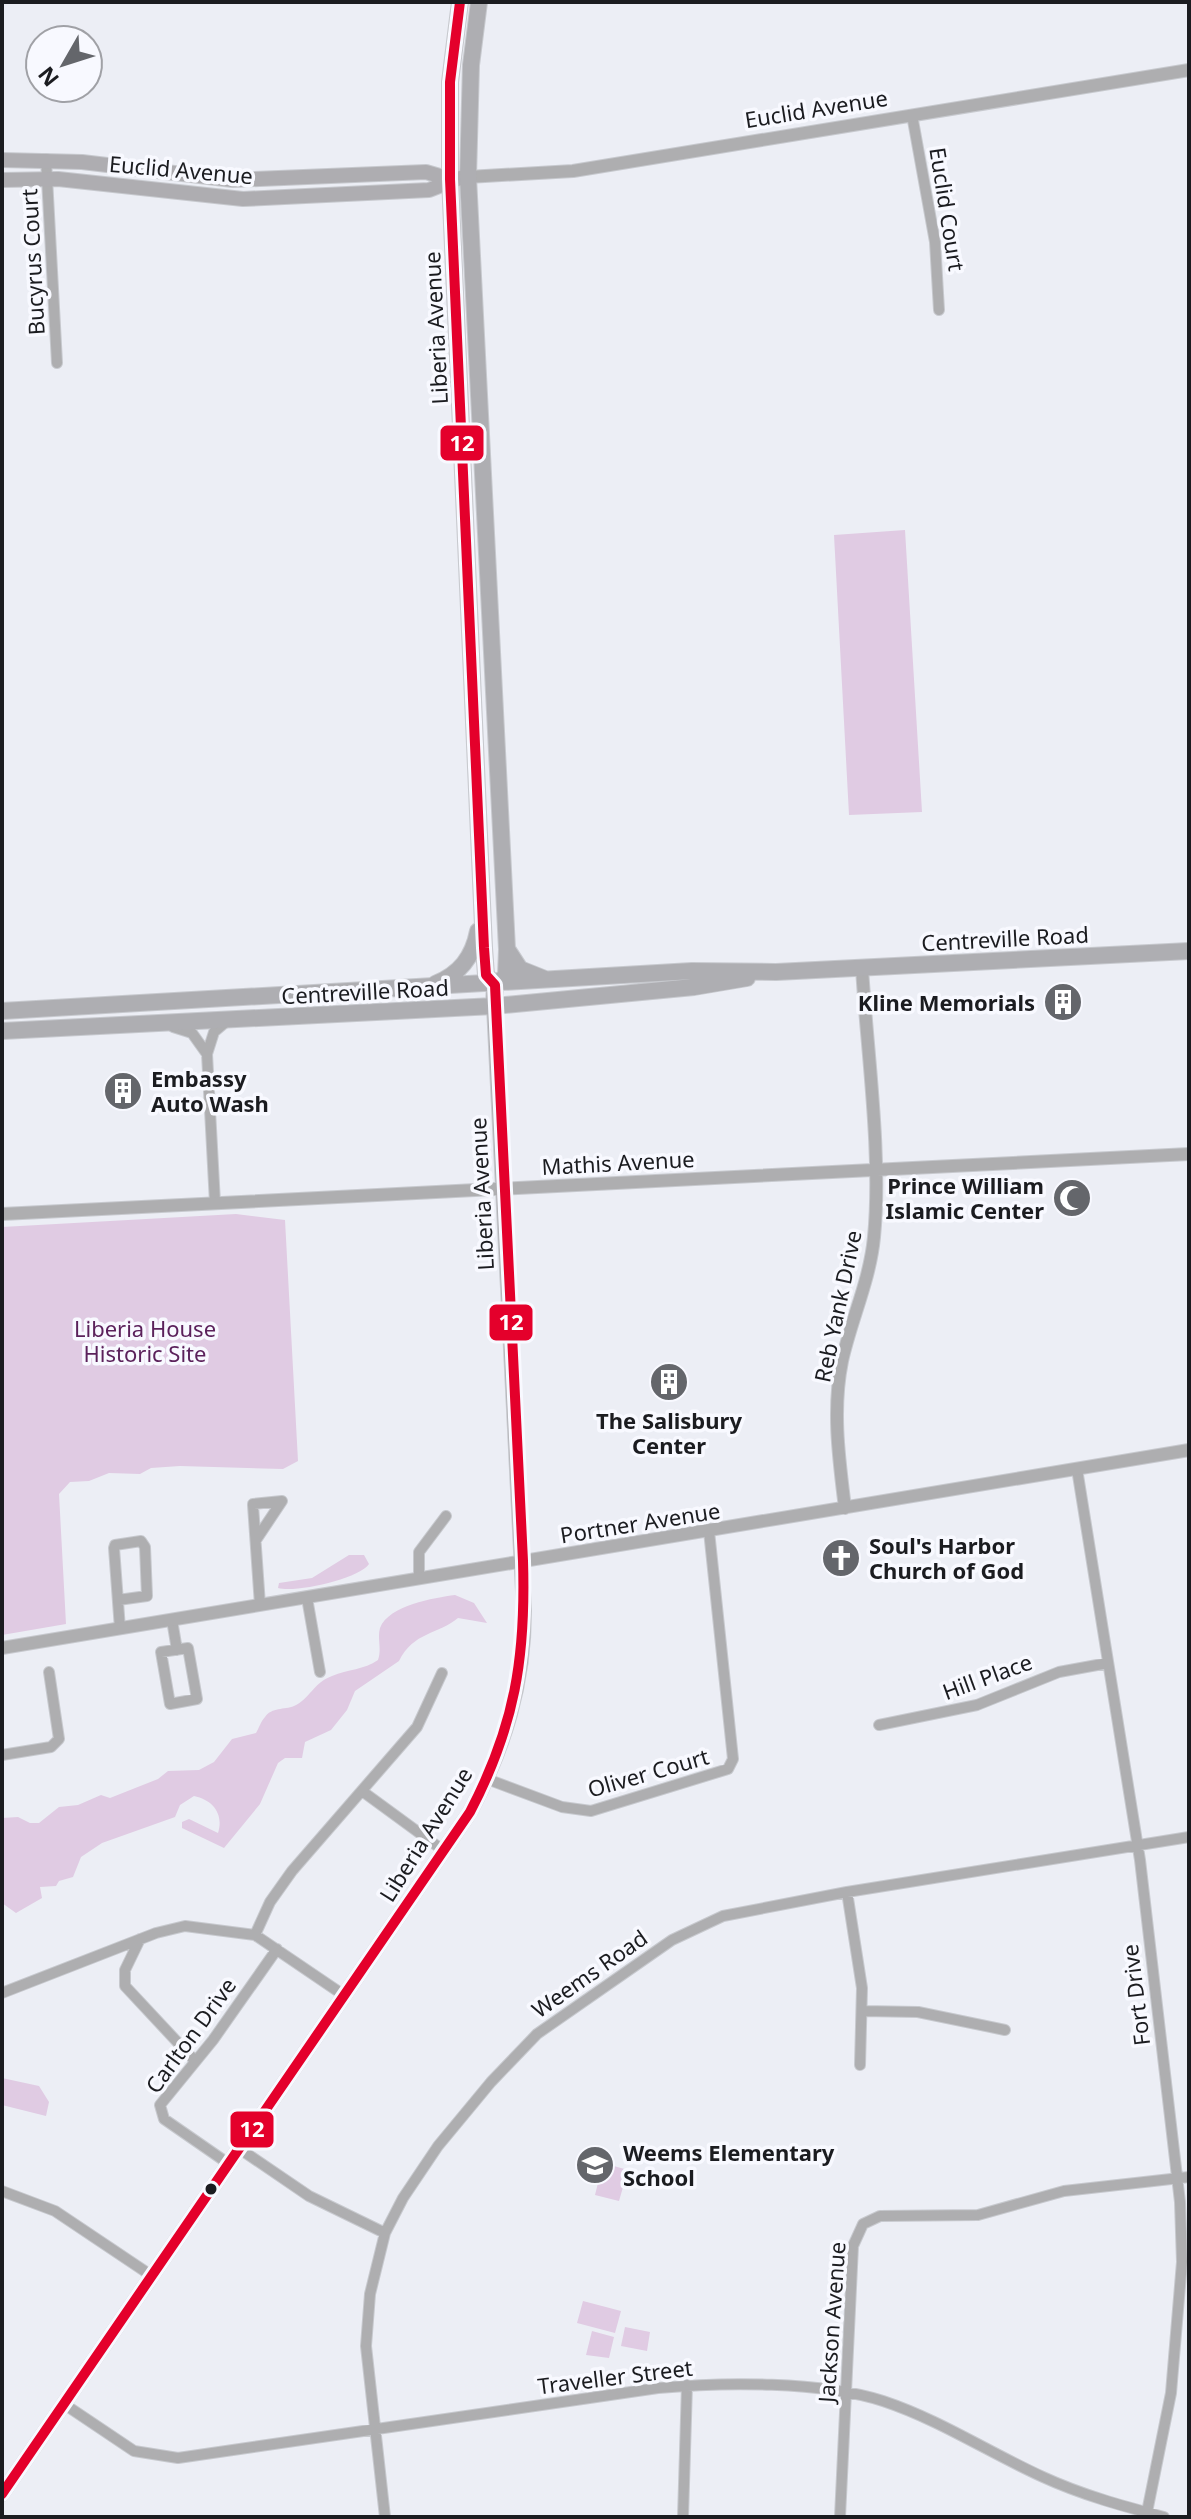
<svg xmlns="http://www.w3.org/2000/svg" width="1191" height="2519" viewBox="0 0 1191 2519" font-family="'Noto Sans',sans-serif">
<style>
.green{fill:#e0cbe3}
.lines{fill:none;stroke-linecap:round;stroke-linejoin:round}
.minor-casing{stroke:#c7c9ce;stroke-width:12}
.tertiary-casing{stroke:#c7c9ce;stroke-width:14}
.secondary-casing{stroke:#c7c9ce;stroke-width:16}
.trunk-casing{stroke:#c7c9ce;stroke-width:18}
.minor{stroke:#aeaeb0;stroke-width:10}
.tertiary{stroke:#aeaeb0;stroke-width:12}
.secondary{stroke:#aeadb1;stroke-width:14}
.trunk{stroke:#aeaeb2;stroke-width:16}
.bus-1-casing{stroke:#f8f9ff;stroke-width:16}
.bus-1{stroke:#e4002b;stroke-width:10}
.bus-dot{fill:#1b1c20;stroke:#f8f9ff;stroke-width:3}
.labels{text-anchor:middle;dominant-baseline:central;stroke-width:7;stroke-linejoin:round;paint-order:stroke}
.street-label{font-size:22px;fill:#1b1c20;stroke:#f8f9ff}
.poi-label{font-size:22px;font-weight:bold;fill:#1b1c20;stroke:#f8f9ff;text-anchor:start}
.park-label{font-size:22px;fill:#5b215b;stroke:#f8f9ff}
.line-badge{stroke:#f8f9ff;stroke-width:3}
.badge-label{font-size:22px;text-anchor:middle;font-weight:bold;fill:#fff}
</style>
<rect width="100%" height="100%" fill="#eceef5"/>
<!-- green -->
<path class="green" d="M 905,530 L 922,812 L 849,815 L 834,535 Z
M 236,1214 L 285,1220 L 298,1461 L 283,1469 L 180,1466 L 151,1468 L 140,1474 L 109,1473 L 89,1481 L 70,1482 L 59,1494 L 66,1624 L 2,1635 L 2,1227 Z
M 349,1555 L 364,1555 L 369,1564 C 359,1579 296,1593 278,1588 L 279,1583 L 312,1578 Z
M 455,1595 L 474,1603 L 487,1623 L 458,1618 C 439,1634 413,1632 399,1661 L 355,1691 L 347,1710 L 331,1730 L 305,1742 L 302,1758 L 285,1758 L 278,1763 L 260,1804 L 224,1848 L 182,1828 L 182,1822 L 189,1819 L 218,1833 C 224,1814 213,1800 194,1796 L 180,1805 L 175,1817 L 102,1843 L 81,1857 L 73,1877 L 59,1881 L 56,1886 L 40,1887 L 42,1898 L 16,1913 L 2,1903 L 2,1818 L 18,1817 L 30,1823 L 39,1823 L 59,1807 L 78,1805 L 101,1795 L 110,1798 L 158,1779 L 168,1771 L 199,1770 L 214,1762 L 232,1739 L 256,1733 C 259,1728 261,1721 265,1717 C 272,1707 284,1710 294,1706 C 309,1700 313,1683 332,1676 C 348,1669 364,1670 378,1660 C 382,1649 377,1638 380,1628 C 389,1605 434,1598 455,1595 Z
M 2,2078 L 39,2086 L 49,2102 L 46,2116 L 2,2105 Z
M 603,2163 L 628,2170 L 619,2201 L 595,2195 Z
M 583,2301 L 621,2311 L 615,2333 L 577,2323 Z
M 625,2327 L 650,2332 L 647,2351 L 621,2346 Z
M 592,2331 L 614,2337 L 609,2358 L 586,2355 Z"/>
<g class="lines">
<defs>
<path id="minor" d="M 912,115 L 935,242 L 939,310
M 46,159 L 57,363
M 173,1027 L 192,1033 L 207,1054
M 215,1203 L 207,1054 L 214,1032 L 227,1021
M 1077,1469 L 1140,1860 L 1180,2202 L 1182,2262 L 1171,2393 L 1146,2517
M 256,1540 L 282,1501 L 253,1504 L 253,1505 L 260,1605
M 419,1579 L 419,1552 L 446,1516
M 307,1598 L 320,1672
M 118,1600 L 147,1596 L 145,1547 L 141,1541 L 115,1545 L 114,1548 L 120,1629
M 172,1620 L 177,1650
M 188,1648 L 197,1699 L 170,1704 L 161,1652 Z
M 879,1725 L 977,1705 L 1059,1672 L 1108,1663
M 2,1755 L 51,1747 L 59,1739 L 49,1672
M 487,1779 L 562,1807 L 591,1811 L 728,1769 L 733,1759 L 709,1531
M 362,1791 L 444,1851
M 847,1892 L 862,1988 L 860,2065
M 255,1935 L 270,1902 L 292,1871 L 417,1727 L 442,1673
M 140,1939 L 125,1970 L 125,1986 L 195,2061
M 2,1993 L 156,1933 L 185,1926 L 255,1935 L 345,1996
M 863,2011 L 918,2012 L 1005,2030
M 240,2149 L 309,2196 L 385,2233
M 229,2164 L 164,2119 L 160,2105 L 213,2040 L 277,1949
M 2,2191 L 55,2211 L 152,2276
M 64,2404 L 134,2451 L 178,2458 L 658,2388 C 723,2382 821,2381 883,2401 C 940,2420 988,2452 1043,2477 C 1082,2495 1123,2506 1164,2517
M 385,2517 L 366,2346 L 370,2294 L 385,2233 L 403,2198 L 438,2146 L 491,2082 L 537,2034 L 672,1940 L 723,1916 L 847,1892 L 1189,1837
M 683,2517 L 687,2385
M 840,2517 L 853,2246 L 863,2224 L 880,2216 L 978,2215 L 1064,2191 L 1189,2177"/>
<path id="tertiary" d="M 468,177 L 573,171 L 1189,70
M 2,1214 L 1189,1154
M 845,1508 C 839,1459 832,1410 842,1361 C 851,1320 870,1280 874,1237 C 882,1155 867,1051 862,968
M 2,1648 L 1189,1450"/>
<path id="secondary" d="M 2,160 L 82,162 L 233,180 L 426,172 L 450,179
M 2,180 L 58,179 L 243,199 L 429,190 L 460,178
M 2,2494 L 470,1812 C 504,1748 524,1684 524,1611 L 494,1006"/>
<path id="trunk" d="M 460,2 L 450,82 L 450,179 L 484,948 L 486,975 L 495,985 L 494,1006
M 479,2 L 471,65 L 468,177 L 507,949 L 506,976 L 495,985
M 507,949 L 520,969 L 545,979
M 435,984 C 460,974 473,957 478,931
M 2,1011 L 692,971 L 776,972 L 1189,951
M 2,1031 L 494,1006 L 694,987 L 747,978"/>
</defs>
<!-- minor casing -->
<use href="#minor" class="minor-casing"/>
<!-- tertiary casing -->
<use href="#tertiary" class="tertiary-casing"/>
<!-- secondary casing -->
<use href="#secondary" class="secondary-casing"/>
<!-- trunk casing -->
<use href="#trunk" class="trunk-casing"/>
<!-- minor -->
<use href="#minor" class="minor"/>
<!-- tertiary -->
<use href="#tertiary" class="tertiary"/>
<!-- secondary -->
<use href="#secondary" class="secondary"/>
<!-- trunk -->
<use href="#trunk" class="trunk"/>
<defs>
<path id="bus-1" d="M 2,2494 L 470,1812 C 515,1726 526,1657 523,1561 L 495,985 L 486,975 L 484,948 L 450,179 L 450,82 L 460,2"/>
</defs>
<!-- bus-1 casing -->
<use href="#bus-1" class="bus-1-casing"/>
<!-- bus-1 -->
<use href="#bus-1" class="bus-1"/>
</g>
<!-- icons -->
<defs>
<symbol id="building-disc" viewBox="-11 -11 22 22"><circle r="9.5" fill="#64666b" stroke="#f8f9ff"/><path d="M-4-6H4V6H1V3H-1V6H-4ZM-2.5-4.3h1.7v1.8h-1.7ZM.8-4.3h1.7v1.8H.8ZM-2.5-1h1.7V.8h-1.7ZM.8-1h1.7V.8H.8Z" fill="#fff"/></symbol>
<symbol id="mosque-disc" viewBox="-11 -11 22 22"><circle r="9.5" fill="#64666b" stroke="#f8f9ff"/><path d="M3.5-4.9A6 6 0 1 0 3.5 4.9A5 5 0 1 1 3.5-4.9Z" fill="#fff"/></symbol>
<symbol id="church-disc" viewBox="-11 -11 22 22"><circle r="9.5" fill="#64666b" stroke="#f8f9ff"/><path d="M-1.2-6h2.4v3.5h3.3v2.4h-3.3V6h-2.4V-.1h-3.3v-2.4h3.3Z" fill="#fff"/></symbol>
<symbol id="school-disc" viewBox="-11 -11 22 22"><circle r="9.5" fill="#64666b" stroke="#f8f9ff"/><path d="M0-5L7-2L0 1L-7-2ZM-4 1L0 2.5L4 1V4Q0 6-4 4Z" fill="#fff"/></symbol>
</defs>
<g fill-rule="evenodd">
<use href="#building-disc" x="1041" y="980" width="44" height="44"/>
<use href="#building-disc" x="101" y="1069" width="44" height="44"/>
<use href="#mosque-disc" x="1050" y="1176" width="44" height="44"/>
<use href="#building-disc" x="647" y="1360" width="44" height="44"/>
<use href="#church-disc" x="819" y="1536" width="44" height="44"/>
<use href="#school-disc" x="573" y="2143" width="44" height="44"/>
</g>
<!-- markers -->
<circle class="bus-dot" cx="211" cy="2189" r="7"/>
<g class="labels">
<!-- street labels -->
<g class="street-label">
<text transform="translate(816 108) rotate(-9)">Euclid Avenue</text>
<text transform="translate(181 169) rotate(5)">Euclid Avenue</text>
<text transform="translate(948 209) rotate(81)">Euclid Court</text>
<text transform="translate(32 262) rotate(-93)">Bucyrus Court</text>
<text transform="translate(435 328) rotate(-93)">Liberia Avenue</text>
<text transform="translate(1005 938) rotate(-3)">Centreville Road</text>
<text transform="translate(365 991) rotate(-3)">Centreville Road</text>
<text transform="translate(618 1162) rotate(-3)">Mathis Avenue</text>
<text transform="translate(481 1194) rotate(-93)">Liberia Avenue</text>
<text transform="translate(837 1306) rotate(-78)">Reb Yank Drive</text>
<text transform="translate(640 1522) rotate(-9)">Portner Avenue</text>
<text transform="translate(987 1676) rotate(-20)">Hill Place</text>
<text transform="translate(648 1772) rotate(-16)">Oliver Court</text>
<text transform="translate(425 1834) rotate(-58)">Liberia Avenue</text>
<text transform="translate(589 1973) rotate(-35)">Weems Road</text>
<text transform="translate(1135 1995) rotate(-97)">Fort Drive</text>
<text transform="translate(190 2035) rotate(-54)">Carlton Drive</text>
<text transform="translate(831 2322) rotate(-86)">Jackson Avenue</text>
<text transform="translate(615 2376) rotate(-7)">Traveller Street</text>
</g>
<!-- poi labels -->
<g class="poi-label">
<text x="1035" y="1002" text-anchor="end">Kline Memorials</text>
<text x="151" y="1078">Embassy<tspan x="151" dy="25">Auto Wash</tspan></text>
<text x="1044" y="1185" text-anchor="end">Prince William<tspan x="1044" dy="25">Islamic Center</tspan></text>
<text x="669" y="1420" text-anchor="middle">The Salisbury<tspan x="669" dy="25">Center</tspan></text>
<text x="869" y="1545">Soul's Harbor<tspan x="869" dy="25">Church of God</tspan></text>
<text x="623" y="2152">Weems Elementary<tspan x="623" dy="25">School</tspan></text>
</g>
<!-- park labels -->
<g class="park-label">
<text x="145" y="1328">Liberia House<tspan x="145" dy="25">Historic Site</tspan></text>
</g>
</g>
<g class="line-badge">
<rect x="439" y="424" width="46" height="38" rx="8" fill="#e4002b"/>
<rect x="488" y="1303" width="46" height="39" rx="8" fill="#e4002b"/>
<rect x="229" y="2110" width="46" height="39" rx="8" fill="#e4002b"/>
</g>
<g class="badge-label">
<text x="462" y="451">12</text>
<text x="511" y="1330">12</text>
<text x="252" y="2137">12</text>
</g>
<!-- border -->
<rect width="1191" height="2519" fill="none" stroke="#1b1c20" stroke-width="8"/>
<!-- north arrow -->
<g transform="translate(64 64) rotate(231)"><circle r="38" fill="#f8f9ff" stroke="#a0a1a6" stroke-width="2"/>
<path d="M0-6L14 30L0 20L-14 30Z" fill="#64666b"/>
<text y="-12" font-size="22" font-weight="bold" text-anchor="middle" fill="#1b1c20">N</text>
</g>
</svg>
